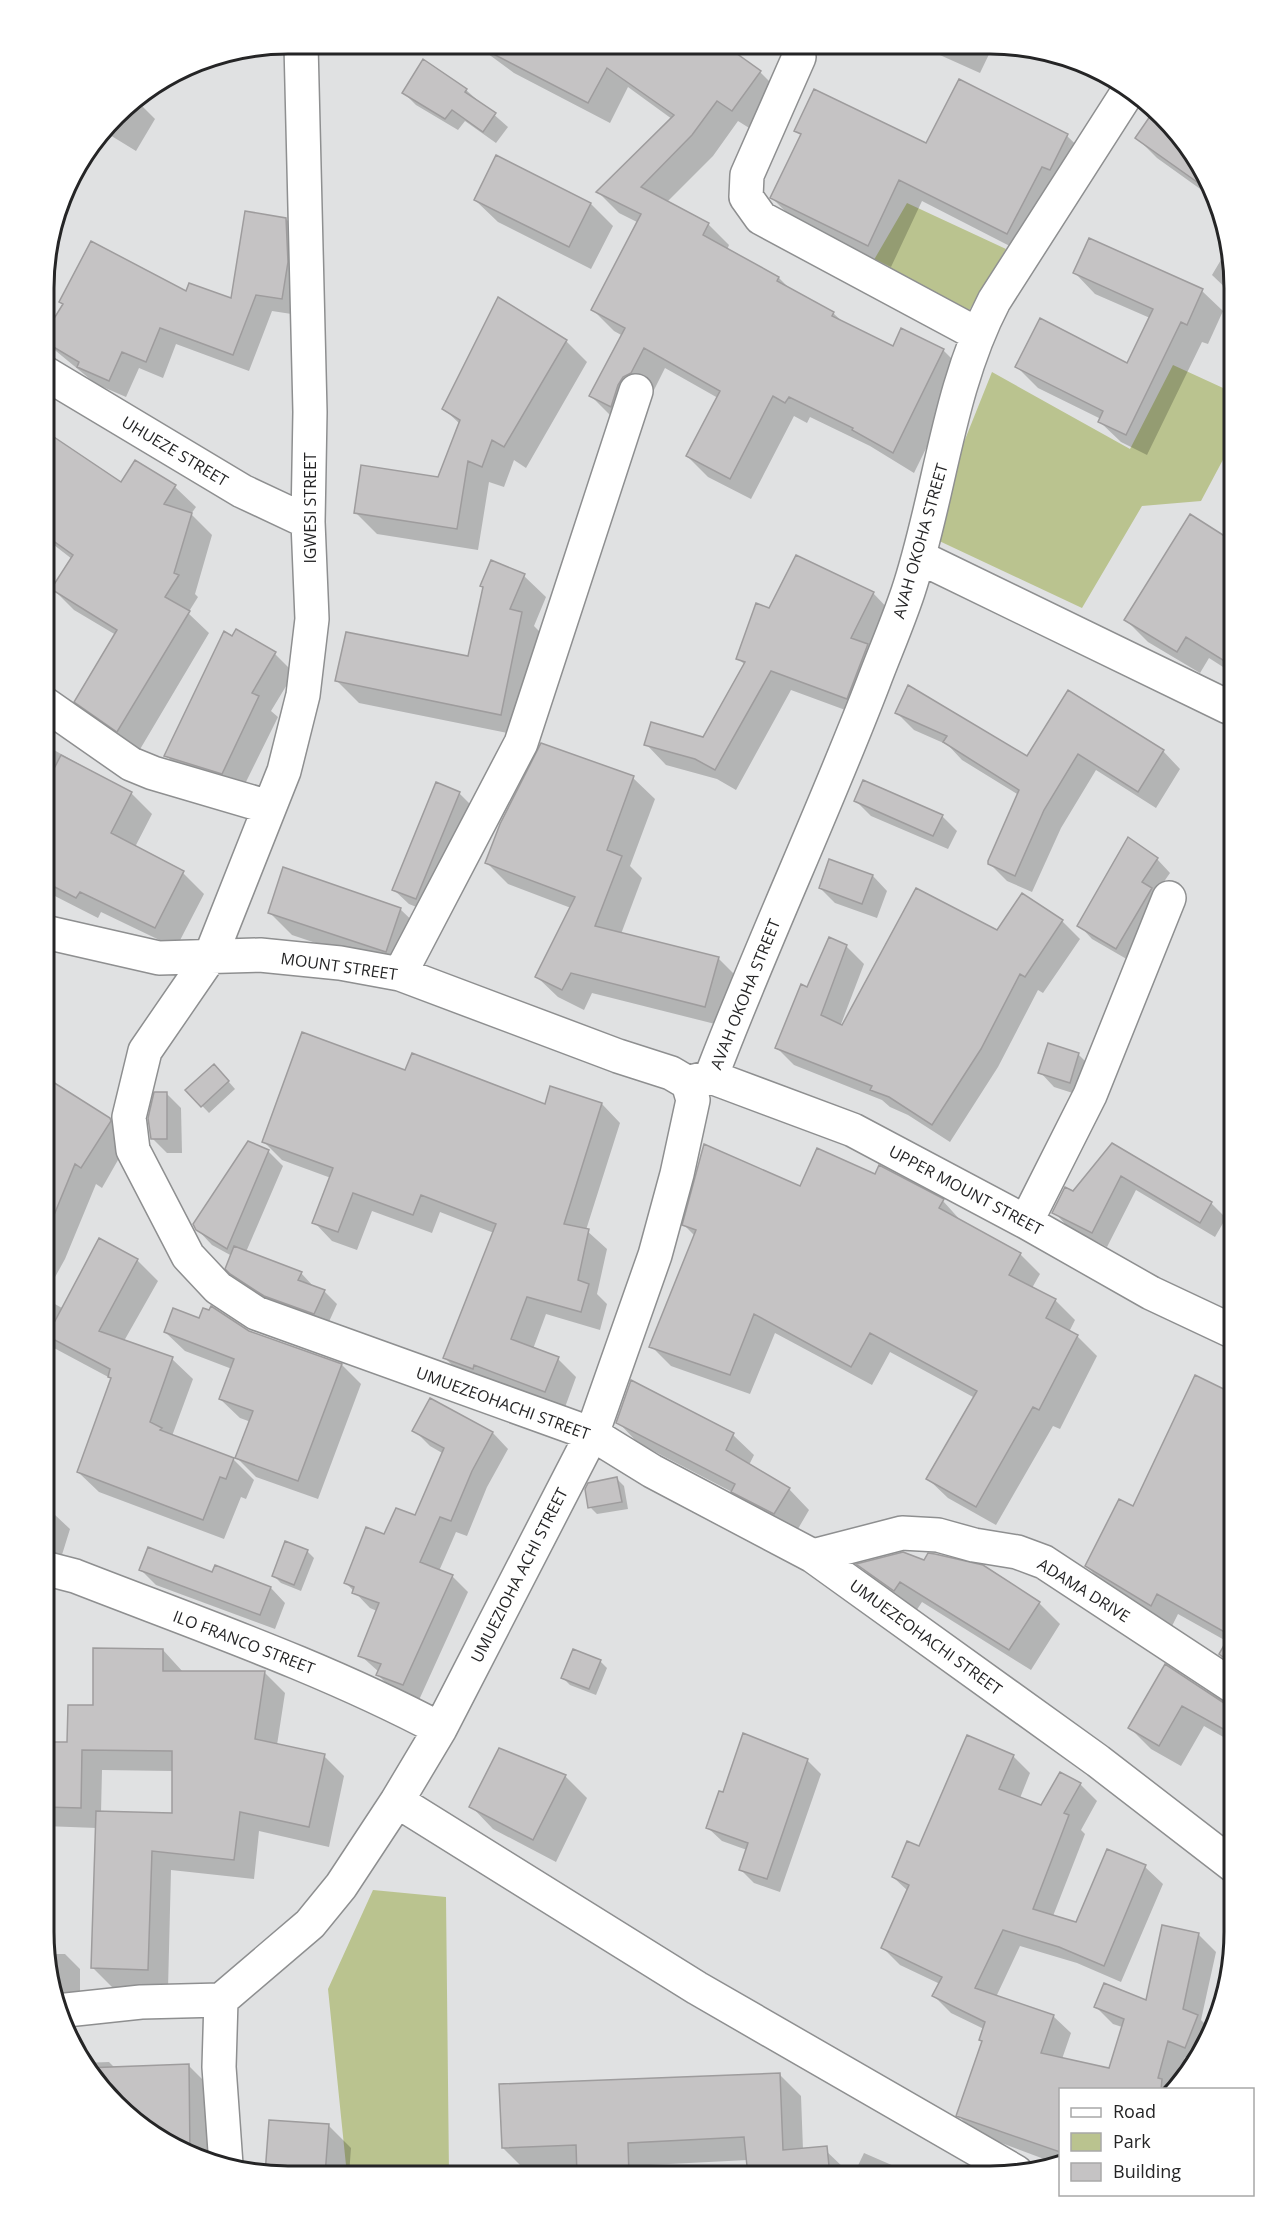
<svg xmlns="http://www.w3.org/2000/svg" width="1278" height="2220" viewBox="0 0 1278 2220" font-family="'Open Sans',sans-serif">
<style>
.green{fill:#bac38f}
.shadow{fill:#0003;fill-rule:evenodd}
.building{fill:#c5c3c4;stroke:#9e9c9d;stroke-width:1.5}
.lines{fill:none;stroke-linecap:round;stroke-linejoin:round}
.minor-casing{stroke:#8e8f90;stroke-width:36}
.minor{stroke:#fff;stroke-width:33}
.labels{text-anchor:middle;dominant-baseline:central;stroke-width:4.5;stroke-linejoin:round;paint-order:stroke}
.street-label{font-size:16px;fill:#252526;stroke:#fff}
.rim{fill:none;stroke:#252526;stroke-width:3}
</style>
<rect width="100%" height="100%" fill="#e0e1e2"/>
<!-- green -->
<path class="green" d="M 907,203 L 1006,249 L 967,314 L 871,265 Z
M 1173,365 L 1234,393 L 1234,439 L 1201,501 L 1142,506 L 1082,608 L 935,539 L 952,472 L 992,372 L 1130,449 Z
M 373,1890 L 446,1897 L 449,2175 L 347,2175 L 328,1989 Z"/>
<!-- shadow -->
<path class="shadow" d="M 476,45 L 723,46 L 760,72 L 781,93 L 754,131 L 738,121 L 713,156 L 667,202 L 708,224 L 729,245 L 727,250 L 779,278 L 791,290 L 833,313 L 845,324 L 893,348 L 943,350 L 964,371 L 914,473 L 870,446 L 810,417 L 807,423 L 794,416 L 751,499 L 708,477 L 687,456 L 718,398 L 665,368 L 652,394 L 612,417 L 591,396 L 623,336 L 614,331 L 593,310 L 639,223 L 619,213 L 598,192 L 672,119 L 628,87 L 610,123 L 514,73 Z
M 922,47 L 992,48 L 980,73 Z
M 424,61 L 466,90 L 508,127 L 496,143 L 465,121 L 458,130 L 416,105 L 404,93 Z
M 960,81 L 1067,136 L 1090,158 L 1029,256 L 922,201 L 891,267 L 794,220 L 772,198 L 802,136 L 795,130 L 927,144 Z
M 135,99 L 155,119 L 136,151 L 105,132 L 127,104 Z
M 1154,113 L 1167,122 L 1193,152 L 1217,201 L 1157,158 L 1137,138 Z
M 475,200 L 591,204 L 613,226 L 591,269 L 498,222 Z
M 286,219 L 303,236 L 298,315 L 272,311 L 249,371 L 176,344 L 163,378 L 139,368 L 126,397 L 96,384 L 45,342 L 187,293 L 232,300 Z
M 1090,240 L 1202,291 L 1223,311 L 1208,344 L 1202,342 L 1147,455 L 1121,442 L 1100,422 L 1101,419 L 1038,388 L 1017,367 L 1127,365 L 1150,318 L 1095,294 L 1075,273 Z
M 1228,248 L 1234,288 L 1234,296 L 1212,275 Z
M 566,341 L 587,362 L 526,468 L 514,460 L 504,487 L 489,482 L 478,550 L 377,534 L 355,512 L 439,479 L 460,424 L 444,409 Z
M 1234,354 L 1234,385 L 1224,375 Z
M 45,432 L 122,484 L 136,462 L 175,487 L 196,507 L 191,514 L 212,535 L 195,594 L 198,597 L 188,613 L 209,633 L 139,751 L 97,722 L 76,701 L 116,635 L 74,610 L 53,589 L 72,559 L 54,545 L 45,556 Z
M 1190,516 L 1234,543 L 1234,674 L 1209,658 L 1200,673 L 1148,642 L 1126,620 Z
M 524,576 L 546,597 L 534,626 L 543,635 L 522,736 L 359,703 L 337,681 L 470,658 Z
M 873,593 L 893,614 L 867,718 L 791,690 L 736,790 L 717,779 L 666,765 L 646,744 L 704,739 L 745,665 L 738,658 L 770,610 Z
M 275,654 L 294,673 L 271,711 L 278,717 L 241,792 L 185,775 L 166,755 Z
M 1069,692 L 1163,751 L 1180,769 L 1156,808 L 1096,770 L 1061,828 L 1032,892 L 1007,881 L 990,864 L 1019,795 L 962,760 L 948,745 L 914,730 L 897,713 L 1027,758 Z
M 45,745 L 131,793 L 152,814 L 135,847 L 183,873 L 204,894 L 176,948 L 101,912 L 98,918 L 45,891 Z
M 542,745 L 633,778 L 655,799 L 630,866 L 642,878 L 621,934 L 718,958 L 739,979 L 727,1027 L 592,993 L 584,1010 L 558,997 L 536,976 L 571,908 L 508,884 L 486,862 Z
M 459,793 L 474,808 L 431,913 L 409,904 L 394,890 Z
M 856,801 L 942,816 L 957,831 L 948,849 L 871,816 Z
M 1157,859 L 1170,873 L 1156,893 L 1130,961 L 1092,939 L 1079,925 Z
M 873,876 L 887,891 L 877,918 L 835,903 L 820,888 Z
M 1023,895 L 1062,921 L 1080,939 L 1043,993 L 1038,990 L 998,1067 L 950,1142 L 908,1115 L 890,1107 L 882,1100 L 794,1065 L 777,1048 L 808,989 L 846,946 L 864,964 L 838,1032 L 997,932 Z
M 400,909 L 423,931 L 408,974 L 292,935 L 269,912 Z
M 1078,1054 L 1093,1069 L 1085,1097 L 1054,1087 L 1040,1072 Z
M 406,1072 L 546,1106 L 602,1104 L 620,1123 L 586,1230 L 607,1249 L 597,1294 L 607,1304 L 600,1330 L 546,1314 L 533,1349 L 558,1359 L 576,1377 L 564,1410 L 463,1376 L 444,1357 L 494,1233 L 440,1212 L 432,1233 L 372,1211 L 357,1250 L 332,1241 L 314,1222 L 331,1178 L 282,1160 L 263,1141 Z
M 221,1073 L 235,1089 L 209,1113 L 187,1090 Z
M 45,1079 L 110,1119 L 130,1139 L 102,1188 L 96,1184 L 65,1259 L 44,1297 Z
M 166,1093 L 181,1108 L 182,1153 L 167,1153 L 152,1138 Z
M 1112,1145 L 1211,1203 L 1226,1218 L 1215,1237 L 1136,1190 L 1107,1247 L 1068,1227 L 1054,1212 Z
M 268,1151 L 283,1166 L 246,1252 L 301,1273 L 314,1287 L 324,1291 L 337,1304 L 327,1326 L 279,1309 L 240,1281 L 227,1268 L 232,1256 L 212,1245 L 197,1229 Z
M 876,1176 L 943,1201 L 962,1222 L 1020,1254 L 1040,1274 L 1032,1288 L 1055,1300 L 1075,1320 L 1069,1332 L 1077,1336 L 1097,1356 L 1060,1429 L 1053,1426 L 996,1525 L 948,1498 L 928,1479 L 975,1398 L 890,1352 L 872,1385 L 775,1333 L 750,1394 L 671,1366 L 651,1346 L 695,1236 L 684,1225 L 801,1188 Z
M 137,1260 L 158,1281 L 124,1341 L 172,1359 L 193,1379 L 172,1436 L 233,1459 L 254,1480 L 246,1499 L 241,1497 L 224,1539 L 99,1492 L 78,1472 L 112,1379 L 54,1348 L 44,1370 L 44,1298 L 62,1308 Z
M 165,1332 L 249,1332 L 342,1365 L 361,1384 L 318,1499 L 256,1477 L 237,1458 L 251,1422 L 240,1418 L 220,1399 L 232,1369 L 185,1351 Z
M 1196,1377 L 1234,1395 L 1234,1668 L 1221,1654 L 1228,1642 L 1178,1614 L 1172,1626 L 1108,1587 L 1086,1566 L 1133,1508 Z
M 632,1382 L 733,1435 L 754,1455 L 749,1465 L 789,1489 L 809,1510 L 795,1534 L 754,1512 L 734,1493 L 638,1443 L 618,1422 Z
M 430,1400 L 493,1433 L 508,1449 L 487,1487 L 467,1536 L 456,1532 L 439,1571 L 452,1576 L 468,1592 L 419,1700 L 394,1691 L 378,1675 L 379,1672 L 360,1655 L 377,1611 L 370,1608 L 346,1583 L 385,1536 L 416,1517 L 444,1454 L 430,1446 L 414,1430 Z
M 617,1479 L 624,1486 L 628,1509 L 597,1514 L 590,1507 Z
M 44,1511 L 55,1515 L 70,1529 L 61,1558 L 44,1553 Z
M 307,1551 L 314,1558 L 301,1591 L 281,1583 L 274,1576 Z
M 924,1561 L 982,1567 L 1039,1603 L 1060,1624 L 1031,1670 L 922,1602 L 916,1611 L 879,1585 L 859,1565 Z
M 141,1570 L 213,1574 L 271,1588 L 285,1603 L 275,1629 L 156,1585 Z
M 163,1650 L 183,1672 L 265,1673 L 285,1693 L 277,1745 L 324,1756 L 344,1776 L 329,1847 L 259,1831 L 254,1879 L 171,1870 L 168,1989 L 113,1988 L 93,1968 L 97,1828 L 44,1826 L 44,1744 L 69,1743 L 94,1707 ZM 102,1770 L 173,1771 L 173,1815 L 101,1813 Z
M 600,1661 L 607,1668 L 596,1695 L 570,1685 L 563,1678 Z
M 1165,1666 L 1234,1707 L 1234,1743 L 1204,1726 L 1181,1766 L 1151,1749 L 1130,1728 Z
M 1013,1756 L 1030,1773 L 1020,1798 L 1042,1807 L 1080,1784 L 1097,1801 L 1081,1830 L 1085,1834 L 1053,1916 L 1077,1923 L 1108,1851 L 1145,1867 L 1163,1884 L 1121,1982 L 1077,1963 L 1020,1946 L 996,1997 L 1053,2016 L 1071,2033 L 1062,2059 L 1110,2069 L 1122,2027 L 1113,2024 L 1096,2007 L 1147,2002 L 1199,1935 L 1216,1952 L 1201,2020 L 1212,2031 L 1195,2061 L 1185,2057 L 1177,2087 L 1175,2090 L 1060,2090 L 1060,2165 L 975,2133 L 958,2115 L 983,2042 L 984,2029 L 951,2013 L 934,1996 L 940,1984 L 900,1965 L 883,1948 L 908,1891 L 893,1877 Z
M 807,1760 L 821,1774 L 780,1892 L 754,1883 L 740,1869 L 747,1850 L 722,1841 L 708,1828 L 723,1794 Z
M 1234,1774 L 1234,1804 L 1223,1793 Z
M 565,1776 L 587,1798 L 556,1862 L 493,1829 L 471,1806 Z
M 47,1954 L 65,1954 L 80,1969 L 80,1995 L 54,1995 Z
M 109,2062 L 115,2068 L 189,2066 L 211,2088 L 212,2161 L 180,2151 L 127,2116 L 82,2063 Z
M 779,2074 L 801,2096 L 803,2150 L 823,2148 L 845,2169 L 846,2176 L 750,2176 L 748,2160 L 650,2165 L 650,2176 L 579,2175 L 578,2168 L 525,2170 L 503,2148 Z
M 270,2121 L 329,2126 L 351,2148 L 349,2175 L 266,2174 Z
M 864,2153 L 917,2176 L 853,2176 Z"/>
<!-- building -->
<path class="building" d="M 476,45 L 726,46 L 761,71 L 732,111 L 717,101 L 692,135 L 641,187 L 709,223 L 703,235 L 779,277 L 777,281 L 834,312 L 832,316 L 893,346 L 901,328 L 944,349 L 893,453 L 852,430 L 853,428 L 789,397 L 785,403 L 773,396 L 730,479 L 686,456 L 720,391 L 644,348 L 631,373 L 623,377 L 618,385 L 611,407 L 589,396 L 625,328 L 591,310 L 641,214 L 596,192 L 674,115 L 607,68 L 588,103 Z
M 423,59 L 467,89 L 465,92 L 496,113 L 483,132 L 452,110 L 445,119 L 402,93 Z
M 959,79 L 1068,134 L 1050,170 L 1042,167 L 1007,234 L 899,180 L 868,246 L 770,198 L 801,134 L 794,131 L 814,89 L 926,143 Z
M 1155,109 L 1193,152 L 1214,194 L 1135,138 Z
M 496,155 L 591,203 L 569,247 L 474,200 Z
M 245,211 L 286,218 L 288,262 L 282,299 L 256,295 L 233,355 L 160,328 L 146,362 L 122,352 L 109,381 L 77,367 L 79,362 L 45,342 L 45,333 L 63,304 L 59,302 L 91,241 L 186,291 L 189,283 L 231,298 Z
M 1089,238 L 1203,289 L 1187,325 L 1181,322 L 1126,435 L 1098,422 L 1103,411 L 1015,367 L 1040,318 L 1127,363 L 1153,309 L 1073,273 Z
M 498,297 L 567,340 L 504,447 L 492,440 L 482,467 L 468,461 L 457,529 L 354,513 L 361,465 L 438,477 L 460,420 L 442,409 Z
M 45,431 L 121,482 L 135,460 L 176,485 L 164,504 L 192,513 L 174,573 L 179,575 L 165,597 L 190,611 L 117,732 L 74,702 L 117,630 L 51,589 L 73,555 L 45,535 Z
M 1190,514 L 1234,542 L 1234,667 L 1186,637 L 1177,652 L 1124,620 Z
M 796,555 L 874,592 L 851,638 L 868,644 L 847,699 L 771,671 L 715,770 L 695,759 L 644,745 L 651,722 L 703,737 L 745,662 L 736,659 L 756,603 L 769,608 Z
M 491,560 L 525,574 L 510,609 L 522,612 L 501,715 L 335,681 L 346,632 L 468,656 L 483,587 L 480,586 Z
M 236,629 L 276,652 L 252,693 L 259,696 L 222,774 L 164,756 L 224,631 L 232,636 Z
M 908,685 L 1027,756 L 1068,690 L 1164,750 L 1138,792 L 1078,754 L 1044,810 L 1015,876 L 988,864 L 988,861 L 1019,790 L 943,742 L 947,736 L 895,713 Z
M 541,743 L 634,776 L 607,850 L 622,856 L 595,926 L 719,957 L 705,1007 L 571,973 L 562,990 L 535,977 L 575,897 L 485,863 L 500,824 Z
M 61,755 L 132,792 L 111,833 L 184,871 L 155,928 L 80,892 L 76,898 L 45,882 L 45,786 Z
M 863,780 L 943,815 L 933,836 L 854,801 Z
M 436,782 L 460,792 L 416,899 L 392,890 Z
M 1128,837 L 1158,858 L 1142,882 L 1152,888 L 1116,949 L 1077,926 Z
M 829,859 L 873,875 L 862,904 L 819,888 Z
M 283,867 L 401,908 L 386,952 L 268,913 Z
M 916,888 L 997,930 L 1022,893 L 1063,920 L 1025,977 L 1020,974 L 981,1049 L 932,1125 L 889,1097 L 870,1090 L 872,1086 L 775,1048 L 801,984 L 807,987 L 829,937 L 847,945 L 821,1015 L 842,1025 Z
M 302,1032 L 405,1070 L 412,1053 L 545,1104 L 550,1086 L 602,1103 L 564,1224 L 589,1229 L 578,1280 L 589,1284 L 581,1312 L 527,1297 L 511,1339 L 559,1357 L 545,1392 L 474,1365 L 473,1369 L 443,1358 L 496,1224 L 421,1195 L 413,1215 L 353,1193 L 338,1232 L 312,1223 L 333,1168 L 262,1142 Z
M 1048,1043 L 1079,1053 L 1070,1083 L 1038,1073 Z
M 214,1064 L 229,1081 L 201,1107 L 185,1090 Z
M 45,1077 L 110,1118 L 111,1121 L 81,1168 L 75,1164 L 45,1237 Z
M 154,1092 L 167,1092 L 167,1139 L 151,1139 L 148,1118 Z
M 248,1141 L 269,1150 L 227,1249 L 196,1230 L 193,1224 Z
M 1112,1143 L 1212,1202 L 1200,1223 L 1121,1176 L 1092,1233 L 1052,1213 L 1065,1187 L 1073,1191 Z
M 704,1144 L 800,1186 L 817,1148 L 875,1174 L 879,1165 L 944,1199 L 939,1208 L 1021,1253 L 1009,1275 L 1056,1299 L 1046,1318 L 1078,1335 L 1039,1410 L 1033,1407 L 976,1507 L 926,1479 L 977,1391 L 870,1333 L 851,1367 L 754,1314 L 730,1375 L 649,1347 L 696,1230 L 682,1225 Z
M 99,1238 L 138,1259 L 99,1331 L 173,1357 L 150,1422 L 162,1428 L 160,1430 L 234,1458 L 226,1479 L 220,1477 L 203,1520 L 77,1472 L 111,1378 L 108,1377 L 110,1369 L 47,1336 Z
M 234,1246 L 302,1272 L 298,1280 L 325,1290 L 314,1314 L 264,1296 L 230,1274 L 225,1269 Z
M 211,1306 L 249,1331 L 342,1364 L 298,1481 L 235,1458 L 253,1411 L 219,1399 L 234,1359 L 164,1332 L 173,1308 L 199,1318 L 203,1308 L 209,1310 Z
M 1195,1375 L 1234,1394 L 1234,1665 L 1219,1654 L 1230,1635 L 1157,1594 L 1151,1606 L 1085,1566 L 1119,1499 L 1133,1506 Z
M 631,1380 L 734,1433 L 726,1450 L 790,1488 L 774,1514 L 731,1492 L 735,1484 L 616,1423 Z
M 430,1398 L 493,1432 L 472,1471 L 451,1521 L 440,1517 L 420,1562 L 453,1575 L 403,1685 L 376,1675 L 381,1664 L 358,1656 L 379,1603 L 352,1593 L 354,1587 L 344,1583 L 366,1527 L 384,1534 L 396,1508 L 415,1515 L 444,1448 L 412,1431 Z
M 617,1477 L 622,1502 L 588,1508 L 585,1489 L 588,1483 Z
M 285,1541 L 308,1550 L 294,1585 L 272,1576 Z
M 148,1547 L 212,1572 L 215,1565 L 271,1587 L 260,1615 L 139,1570 Z
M 903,1552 L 924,1560 L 928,1553 L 935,1554 L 983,1565 L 1040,1602 L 1009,1650 L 900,1582 L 894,1591 L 856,1564 Z
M 93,1648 L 163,1649 L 163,1671 L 265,1671 L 255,1739 L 325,1754 L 309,1827 L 240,1812 L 234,1860 L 152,1851 L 148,1970 L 91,1968 L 96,1811 L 172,1813 L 172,1751 L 82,1750 L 81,1808 L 44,1807 L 44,1742 L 67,1742 L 68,1705 L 93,1705 Z
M 573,1649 L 601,1660 L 589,1689 L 561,1678 Z
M 1165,1664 L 1224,1703 L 1234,1706 L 1234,1735 L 1182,1706 L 1159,1746 L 1128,1728 Z
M 743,1733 L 808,1759 L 767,1879 L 739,1870 L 748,1843 L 706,1828 L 719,1791 L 723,1792 Z
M 967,1735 L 1014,1755 L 999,1789 L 1041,1805 L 1060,1772 L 1081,1783 L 1064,1813 L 1069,1815 L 1033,1909 L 1076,1922 L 1107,1849 L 1146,1865 L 1104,1966 L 1059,1947 L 1003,1930 L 975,1988 L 1054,2015 L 1041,2053 L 1109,2068 L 1124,2019 L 1094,2007 L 1104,1983 L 1146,2000 L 1162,1925 L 1199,1933 L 1183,2009 L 1198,2015 L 1185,2048 L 1168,2041 L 1158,2078 L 1162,2079 L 1161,2090 L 1060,2090 L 1060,2152 L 956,2116 L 982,2041 L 979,2040 L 985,2022 L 932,1996 L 942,1977 L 881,1948 L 909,1885 L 892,1877 L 907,1841 L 919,1846 Z
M 499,1748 L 566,1775 L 533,1840 L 469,1807 Z
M 189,2064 L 190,2155 L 180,2151 L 127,2116 L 85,2068 Z
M 780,2073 L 783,2150 L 827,2146 L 830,2176 L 748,2176 L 744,2137 L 628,2143 L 629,2175 L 577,2175 L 576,2145 L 502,2148 L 499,2084 Z
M 269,2120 L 329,2124 L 325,2175 L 265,2174 Z"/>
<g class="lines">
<defs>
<path id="minor" d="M 301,44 L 310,412 L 308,522 L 312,619 L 303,695 L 284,771 L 211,955 L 145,1051 L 129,1117 L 133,1150 L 188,1256 L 218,1288 L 256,1313 L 592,1434 L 652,1471 L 813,1556 L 1098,1761 L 1234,1866
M 799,57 L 747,175 L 746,197 L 761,218 L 977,334
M 45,373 L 242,491 L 308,522
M 919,557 L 1228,707
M 45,704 L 131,764 L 153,773 L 269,807
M 45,932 L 159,958 L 260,955 L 340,963 L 400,974 L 618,1056 L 671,1073 L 688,1083
M 400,974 L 521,743 L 636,391
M 711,1077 C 762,943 823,814 874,681 C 885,652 898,622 908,592 C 940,496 947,391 994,301 L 1129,90
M 690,1082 L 711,1077 L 853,1130 L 1026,1222 L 1151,1293 L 1234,1332
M 1026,1222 L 1090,1095 L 1169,898
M 813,1556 L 902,1533 L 938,1535 L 974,1545 L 1017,1552 L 1044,1562 L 1234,1687
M 44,1568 L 75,1576 C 198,1624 323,1667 440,1729
M 397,1801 L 697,1988 L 1016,2172
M 221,2000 L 310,1924 L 341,1886 L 397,1801 L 440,1729 L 592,1434 L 655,1255 L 677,1174 L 693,1100 L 688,1083
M 221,2000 L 219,2067 L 226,2165
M 57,2011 L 141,2002 L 221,2000"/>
</defs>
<!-- minor casing -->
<use href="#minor" class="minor-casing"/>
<!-- minor -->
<use href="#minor" class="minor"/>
</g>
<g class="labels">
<!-- street labels -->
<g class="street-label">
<text transform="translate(175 451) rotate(31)">UHUEZE STREET</text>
<text transform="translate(310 508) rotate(-90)">IGWESI STREET</text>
<text transform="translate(920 541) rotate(-74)">AVAH OKOHA STREET</text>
<text transform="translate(339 966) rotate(8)">MOUNT STREET</text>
<text transform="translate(745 994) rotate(-68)">AVAH OKOHA STREET</text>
<text transform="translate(966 1190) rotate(28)">UPPER MOUNT STREET</text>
<text transform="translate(503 1403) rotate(20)">UMUEZEOHACHI STREET</text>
<text transform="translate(519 1575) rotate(-63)">UMUEZIOHA ACHI STREET</text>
<text transform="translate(1084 1590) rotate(32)">ADAMA DRIVE</text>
<text transform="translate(926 1637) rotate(36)">UMUEZEOHACHI STREET</text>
<text transform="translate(244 1642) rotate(21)">ILO FRANCO STREET</text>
</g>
</g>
<!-- crop -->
<path d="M0 0H1278V2220H0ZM288 54H990A234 234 0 0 1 1224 288V1932A234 234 0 0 1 990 2166H288A234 234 0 0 1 54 1932V288A234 234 0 0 1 288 54Z" fill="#fff" fill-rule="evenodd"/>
<path class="rim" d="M288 54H990A234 234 0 0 1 1224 288V1932A234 234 0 0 1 990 2166H288A234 234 0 0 1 54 1932V288A234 234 0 0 1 288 54Z"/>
<!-- legend -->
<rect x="1059" y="2088" width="195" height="108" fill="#ffffff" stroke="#a8a8a8" stroke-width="1.5"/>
<rect x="1071" y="2108" width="30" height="9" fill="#ffffff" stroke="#a8a8a8" stroke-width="1.5"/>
<text x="1113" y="2118" font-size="18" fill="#252526">Road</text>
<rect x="1071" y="2133" width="30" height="18" fill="#bac38f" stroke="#a8a8a8" stroke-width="1.5"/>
<text x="1113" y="2148" font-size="18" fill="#252526">Park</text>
<rect x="1071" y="2163" width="30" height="18" fill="#c5c3c4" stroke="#a8a8a8" stroke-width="1.5"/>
<text x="1113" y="2178" font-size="18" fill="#252526">Building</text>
</svg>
